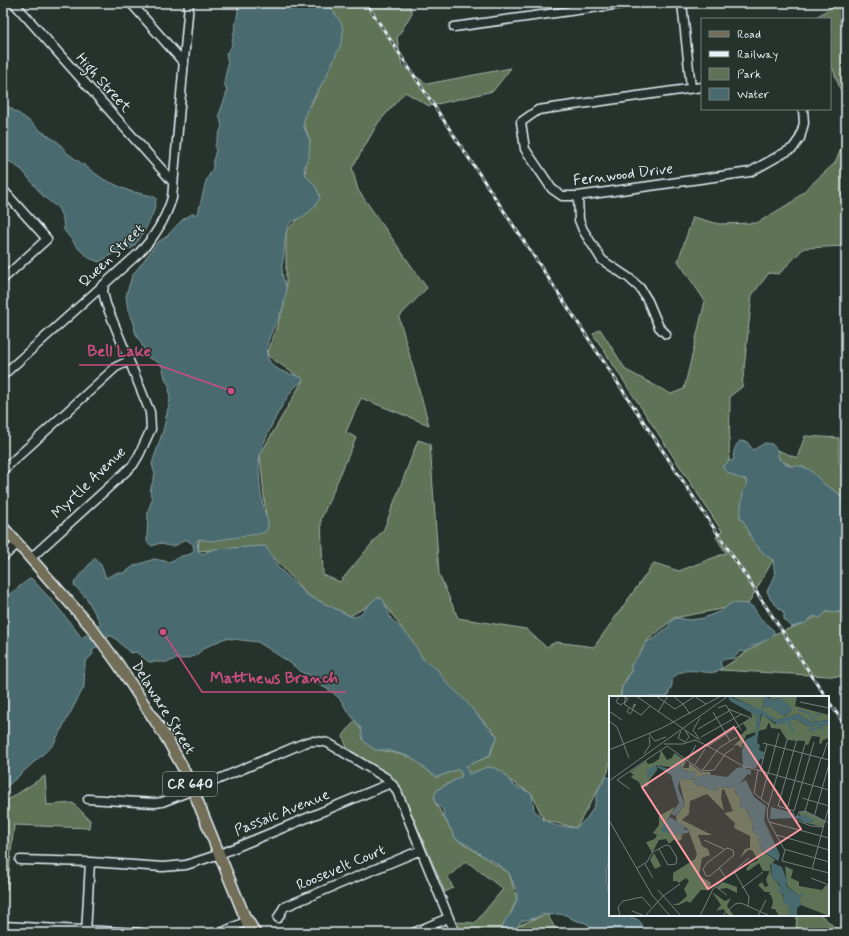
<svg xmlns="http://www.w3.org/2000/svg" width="849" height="936" viewBox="0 0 849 936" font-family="Mynerve,sans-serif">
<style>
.green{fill:#5e7356;stroke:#a3b2a7}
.water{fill:#486a6e;stroke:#88a0a5}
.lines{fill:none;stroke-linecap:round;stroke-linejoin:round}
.minor-casing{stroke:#e8f1f8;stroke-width:11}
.major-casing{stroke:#e8f1f8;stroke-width:13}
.highway-casing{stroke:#e8f1f8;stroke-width:15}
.minor{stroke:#26332d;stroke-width:8}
.major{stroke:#726e59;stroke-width:10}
.highway{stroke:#726e59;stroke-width:12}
.rail-casing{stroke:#e8f1f8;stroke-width:3}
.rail{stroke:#26332d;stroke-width:1.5;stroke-dasharray:4.5;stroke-linecap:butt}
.labels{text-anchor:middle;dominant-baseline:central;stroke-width:3;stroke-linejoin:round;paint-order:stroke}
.shield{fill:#26332d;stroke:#aeb8bb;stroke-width:1}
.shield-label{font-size:14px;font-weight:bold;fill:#e8f1f8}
.street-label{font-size:15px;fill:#e8f1f8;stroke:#26332d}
.inset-river{fill:none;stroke:#486a6e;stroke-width:2}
.inset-road{fill:none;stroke:#747f7e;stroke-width:1}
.view{fill:#ff9aa2;fill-opacity:0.15;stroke:#ff9aa2;stroke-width:2}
.inset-edge{fill:none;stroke:#e8f1f8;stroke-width:2}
.leader{fill:none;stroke:#cc4e82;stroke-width:1.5}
.callout-dot{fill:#cc4e82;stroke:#26332d;stroke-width:1.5}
.callout-label{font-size:16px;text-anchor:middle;font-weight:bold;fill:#cc4e82;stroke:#26332d;stroke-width:3;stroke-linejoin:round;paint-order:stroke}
</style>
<rect width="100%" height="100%" fill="#26332d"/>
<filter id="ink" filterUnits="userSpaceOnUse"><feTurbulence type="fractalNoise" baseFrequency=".025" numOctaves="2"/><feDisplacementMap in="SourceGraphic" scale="8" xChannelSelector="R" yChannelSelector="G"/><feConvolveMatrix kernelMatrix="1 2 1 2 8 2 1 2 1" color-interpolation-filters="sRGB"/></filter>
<g filter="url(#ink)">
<!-- green -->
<path class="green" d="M 328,3 L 409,3 L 412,13 L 397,38 L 402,66 L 427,84 L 511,68 L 493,91 L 429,106 L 405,92 L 378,123 L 352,168 L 358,190 L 427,288 L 399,317 L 429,425 L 361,398 L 346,432 L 356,438 L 321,519 L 323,575 L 340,582 L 384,529 L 418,440 L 430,444 L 439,574 L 458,618 L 526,629 L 546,647 L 556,642 L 594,647 L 654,563 L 679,571 L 726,553 L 716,537 L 722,531 L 593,334 L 600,329 L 626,370 L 671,394 L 684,389 L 705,301 L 678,261 L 693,217 L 719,224 L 757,223 L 792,202 L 835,163 L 846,137 L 846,246 L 804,248 L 779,274 L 769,273 L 752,295 L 742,387 L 730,396 L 729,461 L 723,468 L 747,481 L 740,517 L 773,560 L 748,604 L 674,618 L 647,641 L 622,687 L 620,697 L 610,697 L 610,761 L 608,772 L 576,828 L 544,820 L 532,794 L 488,767 L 469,774 L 466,766 L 490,756 L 497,735 L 423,659 L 381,598 L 350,616 L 307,595 L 264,546 L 198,551 L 199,539 L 267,527 L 260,455 L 303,380 L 267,355 L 284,305 L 286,288 L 286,231 L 320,197 L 305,174 L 310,141 L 303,121 L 335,57 L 343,29 Z
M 838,3 L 846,3 L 846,106 L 832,66 L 830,64 L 830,19 L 813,19 Z
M 805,436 L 839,438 L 839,463 L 846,464 L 846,503 L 838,493 L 779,459 L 777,450 L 797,458 Z
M 826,612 L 846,612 L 846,677 L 720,670 L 774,634 L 794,627 Z
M 355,720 L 372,748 L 411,757 L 437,777 L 459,769 L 462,776 L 437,790 L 435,802 L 456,839 L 509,873 L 517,899 L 502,932 L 547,914 L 555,928 L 571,933 L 458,933 L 453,922 L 475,923 L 503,889 L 466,861 L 448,877 L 453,888 L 445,892 L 399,784 L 347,748 L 343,736 Z
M 45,776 L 47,805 L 73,803 L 90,820 L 89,828 L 14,825 L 7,890 L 3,883 L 3,803 Z
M 797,915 L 821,915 L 841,933 L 796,933 Z"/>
<!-- water -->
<path class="water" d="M 237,3 L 328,3 L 341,23 L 343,29 L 343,35 L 340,46 L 326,77 L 307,109 L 303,125 L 310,141 L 309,156 L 304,168 L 305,174 L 316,187 L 320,197 C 314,210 305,217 291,222 C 284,231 285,243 284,254 C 284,259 281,264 282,269 C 282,276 284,281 286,287 C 287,291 285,298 284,303 C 282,317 263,340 267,355 C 270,370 289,374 301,377 L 303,380 C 301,383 298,384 296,386 C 284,398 259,446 259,463 C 259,476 260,492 263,505 C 264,512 267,517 268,523 C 268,526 267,530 265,532 C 263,534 217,540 211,541 C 208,541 203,539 199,539 L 197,541 L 198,551 L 202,554 L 214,549 L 264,546 L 267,548 L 278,567 L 307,595 L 350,616 L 355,617 L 359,615 L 376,598 L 379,597 L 384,601 L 391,619 L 410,637 L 423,659 L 437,669 L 447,683 L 464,699 L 490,730 L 497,735 L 497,738 L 492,746 L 490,756 L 466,766 L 469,774 L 487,767 L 495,768 L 503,772 L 514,786 L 531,793 L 532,795 L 534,810 L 544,820 L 557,826 L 576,828 L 586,819 L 591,812 L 595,804 L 598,790 L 606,776 L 610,778 L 610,860 L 607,869 L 607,889 L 610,895 L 610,915 C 622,915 646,915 643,933 L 595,933 L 592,928 L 586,923 L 574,920 L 566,915 L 559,914 L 551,915 L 542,914 L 535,918 L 521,921 L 515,931 L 509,933 L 502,932 L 501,930 L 505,920 L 512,912 L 517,899 L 517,892 L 509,873 L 492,860 L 487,859 L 468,845 L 456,839 L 444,817 L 443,810 L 435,802 L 434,796 L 437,790 L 462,776 L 459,769 L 437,777 L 429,772 L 411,757 L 387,750 L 375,750 L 367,744 L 363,740 L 361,728 L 346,709 L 341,700 L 331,691 L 320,685 L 312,676 L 303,673 L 289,662 L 258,642 L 225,638 L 204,648 L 195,656 L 183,659 L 176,659 L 168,662 L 149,662 L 136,652 L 130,653 C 124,647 119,641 112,636 L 109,636 L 92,651 L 93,654 L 85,662 L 84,687 L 53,745 L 3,790 L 3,599 L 31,578 L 56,605 L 82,638 L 101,624 L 87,599 L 74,585 L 75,581 L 95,558 L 101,565 L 106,578 L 116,573 L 124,573 L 134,566 L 154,559 L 169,562 L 182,556 L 191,554 L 194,550 L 193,544 L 185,539 C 175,547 173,548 160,543 L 152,546 L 147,542 L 148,511 L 152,500 L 150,491 L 155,474 L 152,464 L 163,431 L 170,400 L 169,385 L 166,381 L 162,366 L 158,362 L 149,358 L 135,332 L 134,323 L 128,310 L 126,296 L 132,276 L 158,242 L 166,237 L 182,220 L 192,214 L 198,214 L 206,181 L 213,168 L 213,161 L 216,150 L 215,146 L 222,126 L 219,115 L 226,95 L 227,91 L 224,82 L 228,64 L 226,53 L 231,48 L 238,12 Z
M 3,103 L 28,120 L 41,131 L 59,143 L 67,153 L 103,179 L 129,191 L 152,196 L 156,198 C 157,211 141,239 132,248 L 124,249 L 114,253 L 99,262 L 89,258 L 79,249 L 64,230 L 63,219 L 58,208 L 43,196 L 22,170 L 3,157 Z
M 740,441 L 747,442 L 753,450 L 765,443 L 772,444 L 777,450 L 779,459 L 789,466 L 801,466 L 810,470 L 824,484 L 838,493 L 846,503 L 846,612 L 826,612 L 820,618 L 813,616 L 806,623 L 792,627 L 784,619 L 784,613 L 771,600 L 767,591 L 775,576 L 773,560 L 765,555 L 752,540 L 745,524 L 740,517 L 743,492 L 747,485 L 746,479 L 738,478 L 727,472 L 722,466 L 726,464 L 729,461 L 734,460 C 732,454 735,445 740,441 Z
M 731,603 L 748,604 L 753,607 L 761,619 L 774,631 L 773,635 L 769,639 L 751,647 L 747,652 L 740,651 L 734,658 C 729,659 723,658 720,663 L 722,667 C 712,682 686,659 672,680 L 672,685 L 667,697 L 621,697 L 622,687 L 631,672 L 631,665 L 642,651 L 645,643 L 657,637 L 660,633 L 668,627 L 672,620 L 677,618 L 690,620 L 704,618 L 721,611 Z"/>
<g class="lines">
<defs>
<path id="minor" d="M 14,3 L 172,181
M 131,3 L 184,63
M 682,3 L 691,88
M 454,27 L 628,3
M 702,87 L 538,110 L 521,122 L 525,149 L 552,189 L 562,196 L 578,196 L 750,172 L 793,148 L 800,138 L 804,123 L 803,109
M 3,190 L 47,239 L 3,279
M 578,196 L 579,220 L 583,230 L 602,260 L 629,278 L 640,288 L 648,301 L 659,327 L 666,334
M 3,375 L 139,253 C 155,237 165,220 172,198 L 189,3
M 3,470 L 116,367 L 129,361
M 3,557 L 18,543
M 31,558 L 133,465 L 139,455 L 151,429 L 150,412 L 106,304 L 103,292 L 104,285
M 88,799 L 155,803 L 162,802 L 193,790 L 304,743 C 313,740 319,741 328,743 L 386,778 L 396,789 L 455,933
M 20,860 L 90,862 L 163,867 L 186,865 L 220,854 L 391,783
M 278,918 L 284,907 L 421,850
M 3,926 L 140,933
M 86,933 L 90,862
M 221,933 L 247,921
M 413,933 L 448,918"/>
<path id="major" d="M 3,527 L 91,627 L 118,664 L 167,739 L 182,766 L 193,790 L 249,927"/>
<path id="highway" d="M 247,921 L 254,933"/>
</defs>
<!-- minor casing -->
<use href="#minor" class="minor-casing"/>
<!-- major casing -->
<use href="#major" class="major-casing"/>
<!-- highway casing -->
<use href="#highway" class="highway-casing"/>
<!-- minor -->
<use href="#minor" class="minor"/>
<!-- major -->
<use href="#major" class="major"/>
<!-- highway -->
<use href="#highway" class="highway"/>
<defs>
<path id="rail" d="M 366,3 L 826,697
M 828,700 L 846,727"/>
</defs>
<!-- rail casing -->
<use href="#rail" class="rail-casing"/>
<!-- rail -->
<use href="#rail" class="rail"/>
</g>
</g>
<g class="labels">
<!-- shield labels -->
<rect class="shield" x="163" y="772" width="54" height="24" rx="3"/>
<g class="shield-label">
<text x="190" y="784">CR 640</text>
</g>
<!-- street labels -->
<g class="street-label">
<text transform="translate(103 83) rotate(48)">High Street</text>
<text transform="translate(623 175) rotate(-7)">Fernwood Drive</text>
<text transform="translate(112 256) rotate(-44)">Queen Street</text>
<text transform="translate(89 483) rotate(-44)">Myrtle Avenue</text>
<text transform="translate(163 708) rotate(58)">Delaware Street</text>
<text transform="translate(282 813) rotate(-22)">Passaic Avenue</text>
<text transform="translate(341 868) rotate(-23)">Roosevelt Court</text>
</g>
</g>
<!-- overview -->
<g transform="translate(609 696)">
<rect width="220" height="220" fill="#26332d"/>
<path d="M 156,0 L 153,12 L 160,10 L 175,20 L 179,18 L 180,10 L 170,2 L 164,4 L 159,0 L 188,0 L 186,10 L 220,19 L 220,24 L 202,26 L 189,18 L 168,24 L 154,15 L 124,1 ZM 142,15 L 148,20 L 147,36 L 137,39 L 132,52 L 129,49 L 124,50 L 131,44 L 128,36 L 132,39 L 138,33 L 134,27 L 143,22 ZM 153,18 L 166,28 L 187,23 L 198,30 L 220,29 L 220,42 L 214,44 L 212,48 L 210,47 L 211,41 L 203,40 L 199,49 L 196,48 L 196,45 L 178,44 L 171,33 L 162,32 L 160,26 L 157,33 L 149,35 ZM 52,54 L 58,64 L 63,62 L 65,57 L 77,65 L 74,72 L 80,72 L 80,67 L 92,76 L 101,76 L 102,80 L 98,78 L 87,82 L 87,76 L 74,74 L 71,67 L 67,72 L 47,69 L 48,74 L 38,87 L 40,90 L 32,91 L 30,86 L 23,82 L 22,80 L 25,79 L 21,76 L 37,65 L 39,68 L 44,67 L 50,63 ZM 74,82 L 84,84 L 86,82 L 85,88 L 107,95 L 110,91 L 124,92 L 131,87 L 125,95 L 131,102 L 132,113 L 137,113 L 144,128 L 143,134 L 150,141 L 152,154 L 166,164 L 161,169 L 163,181 L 170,189 L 176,207 L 181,211 L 180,220 L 170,220 L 166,213 L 162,213 L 164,206 L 162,199 L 160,199 L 161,196 L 156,196 L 149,189 L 153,186 L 156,191 L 159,190 L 157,183 L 161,175 L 154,175 L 150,167 L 139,175 L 137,173 L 141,168 L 149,164 L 143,154 L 139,154 L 131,162 L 136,153 L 141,152 L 141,140 L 125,132 L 126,127 L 115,117 L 124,115 L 115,93 L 113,94 L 112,102 L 115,115 L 98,98 L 81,105 L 80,118 L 73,124 L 103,139 L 89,139 L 93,150 L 99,153 L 101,159 L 93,162 L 90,180 L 101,186 L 102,188 L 99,194 L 92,194 L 81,207 L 78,205 L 70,209 L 63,209 L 70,207 L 78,200 L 75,193 L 80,185 L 77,182 L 70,187 L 68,185 L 64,185 L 64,177 L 86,163 L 88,158 L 79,133 L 68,127 L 67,120 L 76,109 L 70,84 ZM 66,111 L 52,134 L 75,139 L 72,140 L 73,143 L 69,145 L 67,142 L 60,148 L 57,143 L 50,144 L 43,157 L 37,146 L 46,143 L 48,139 L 44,137 L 50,129 L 50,120 ZM 196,115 L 216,125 L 214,131 L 194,126 L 190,116 ZM 45,157 L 52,170 L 46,173 L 41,164 ZM 176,170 L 184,174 L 182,182 L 190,186 L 190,190 L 213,194 L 217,189 L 220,190 L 220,220 L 192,209 L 190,202 L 194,198 L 188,198 L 178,190 ZM 114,186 L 128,191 L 128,197 L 118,192 L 110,193 L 108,191 ZM 103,196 L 116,205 L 122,202 L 118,210 L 125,220 L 120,220 L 114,213 L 107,215 L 112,209 Z" fill="#5e7356"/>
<path d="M 119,0 L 154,14 L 168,24 L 189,18 L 202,26 L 220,24 L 220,29 L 206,30 L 200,31 L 187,23 L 170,29 L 152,18 L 148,47 L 151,49 L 150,54 L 155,56 L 154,63 L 151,63 L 147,72 L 136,72 L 142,74 L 142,79 L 139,78 L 131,87 L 137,84 L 145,101 L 157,110 L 155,124 L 171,159 L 169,165 L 152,154 L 150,142 L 143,134 L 144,128 L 138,114 L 132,113 L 131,102 L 125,94 L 131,87 L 124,92 L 110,91 L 107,95 L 85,88 L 86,82 L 82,84 L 71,83 L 69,92 L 76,109 L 66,120 L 62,118 L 70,107 L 62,79 L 48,71 L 48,74 L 38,83 L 38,74 L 45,70 L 48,71 L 48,69 L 62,74 L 71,67 L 74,74 L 87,76 L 87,82 L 98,78 L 118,81 L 128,72 L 134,71 L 133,55 L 136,44 L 146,39 L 148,20 L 121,5 ZM 156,0 L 164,4 L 171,2 L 183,12 L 182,16 L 174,20 L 160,10 L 153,12 ZM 162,111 L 185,117 L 186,120 L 197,119 L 206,126 L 197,127 L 187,122 L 161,123 ZM 61,121 L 74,129 L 76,134 L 80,133 L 79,137 L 66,139 L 52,135 L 55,127 ZM 162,166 L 173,171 L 178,185 L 177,190 L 188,198 L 195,198 L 190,202 L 192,209 L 188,212 L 188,220 L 180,219 L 181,211 L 175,207 L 174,198 L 169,196 L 171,189 L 163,181 Z" fill="#486a6e"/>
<path class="inset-river" d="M 189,14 L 200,17 L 203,23 L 209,18 L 212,19M 179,25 L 184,36M 203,30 L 202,34 L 212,31 L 215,34"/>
<path class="inset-road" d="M 10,0 L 7,6 L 12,9 L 14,7M 14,0 L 19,3 L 15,8M 17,0 L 15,8 L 32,19 L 41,10M 27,0 L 89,43M 47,0 L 66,13M 64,0 L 74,8 L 81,18M 85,0 L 97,8M 191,6 L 220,12M 20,12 L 18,16 L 21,18 L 24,14M 109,12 L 117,9 L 132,34M 66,13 L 85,1M 119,13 L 142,22M 24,14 L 24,12 L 27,9 L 25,8 L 24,12M 0,15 L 13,24M 49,16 L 59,0M 104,16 L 121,45M 0,25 L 8,31 L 20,62M 89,33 L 120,15M 72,35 L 69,42 L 76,46 L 80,41 L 76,34M 40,38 L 46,45 L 57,41M 92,41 L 133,18M 188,43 L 169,110 L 185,115 L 205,46M 91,44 L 84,34 L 91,22M 178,44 L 158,115 L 159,124 L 175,153 L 220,166M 154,47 L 220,64M 55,48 L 74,48 L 86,44 L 99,50M 97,49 L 134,70 L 220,94M 99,50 L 142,22M 0,54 L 53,32 L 112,0M 35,58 L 41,49 L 40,41M 213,63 L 218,47 L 220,48M 78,65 L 87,49M 85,70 L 96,53M 149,74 L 145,97 L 160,109M 93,75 L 110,52 L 128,41M 93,75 L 105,74 L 117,57 L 125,52M 151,75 L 158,48M 0,85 L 119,0M 21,93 L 8,84 L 58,50 L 93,75M 193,102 L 220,110M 152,103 L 170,37M 178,113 L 196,48M 196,115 L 212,62M 205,121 L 220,68M 0,124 L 43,199 L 61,220M 160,126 L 220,142M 214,131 L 202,130 L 187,124 L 190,116 L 196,115 L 220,127M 168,139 L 220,154M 95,144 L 115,153M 118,152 L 124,154 L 125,159 L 101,180 L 97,180 L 94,173 L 98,167 ZM 176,154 L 173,165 L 220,177M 36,168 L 44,182M 28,172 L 38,166 L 43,157 L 44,156 L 57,149 L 61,150 L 68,162 L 67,168 L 59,169 L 50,153M 110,172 L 117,182M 203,173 L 220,110M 125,175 L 140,201 L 139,210M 202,182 L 220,189M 107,191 L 118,199M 133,192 L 154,176M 49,194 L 72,220M 23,215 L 36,220M 11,220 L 9,211 L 14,205 L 33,201 L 42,211M 36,220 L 54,200 L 71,188M 91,220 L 104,193 L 140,162M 113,220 L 126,208 L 132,207 L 161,220M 149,220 L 157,204"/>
<path class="view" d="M 125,31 L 192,133 L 99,193 L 33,91 Z"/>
<rect width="220" height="220" class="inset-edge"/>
</g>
<!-- callouts -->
<path class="leader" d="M231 391L158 365H79M163 632L202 692H346"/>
<g class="callout-dot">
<circle cx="231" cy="391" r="4"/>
<circle cx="163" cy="632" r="4"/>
</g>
<g class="callout-label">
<text x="119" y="356">Bell Lake</text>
<text x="274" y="683">Matthews Branch</text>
</g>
<!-- margin -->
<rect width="849" height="936" fill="none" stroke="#26332d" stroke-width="16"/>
<rect x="8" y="8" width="833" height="920" fill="none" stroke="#e8f1f8" stroke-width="1.5" filter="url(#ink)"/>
<!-- legend -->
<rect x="701" y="18" width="130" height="92" fill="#26332d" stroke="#747f7e"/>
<rect x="709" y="31" width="20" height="6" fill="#726e59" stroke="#747f7e"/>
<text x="737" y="38" font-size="12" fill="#e8f1f8">Road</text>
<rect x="709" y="51" width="20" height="6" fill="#e8f1f8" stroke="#747f7e"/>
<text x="737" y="58" font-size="12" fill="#e8f1f8">Railway</text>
<rect x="709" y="68" width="20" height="12" fill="#5e7356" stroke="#747f7e"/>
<text x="737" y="78" font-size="12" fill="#e8f1f8">Park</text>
<rect x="709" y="88" width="20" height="12" fill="#486a6e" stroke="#747f7e"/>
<text x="737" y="98" font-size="12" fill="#e8f1f8">Water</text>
</svg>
